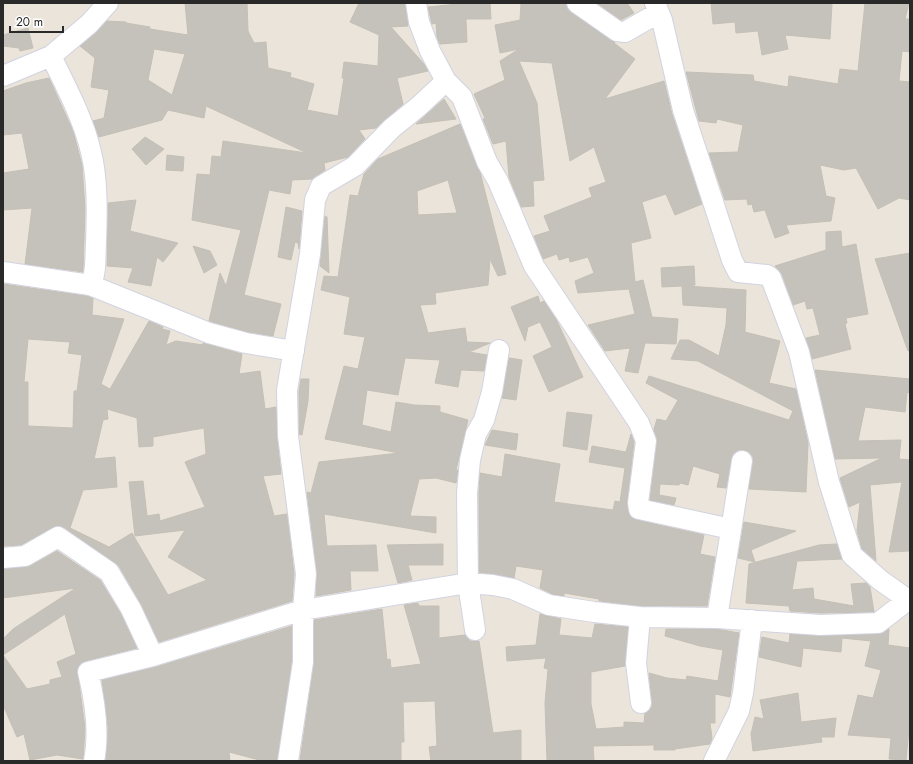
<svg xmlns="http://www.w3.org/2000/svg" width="913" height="764" viewBox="0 0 913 764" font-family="Jost,sans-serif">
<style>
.building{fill:#c5c1bb;stroke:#c5c0b5;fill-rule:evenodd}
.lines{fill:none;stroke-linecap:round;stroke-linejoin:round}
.minor-casing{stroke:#d1d3e0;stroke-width:22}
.minor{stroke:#fff;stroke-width:20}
</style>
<rect width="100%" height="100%" fill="#eae4db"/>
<!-- building -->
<path class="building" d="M 185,3 L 247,3 L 248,31 L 254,43 L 266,42 L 268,68 L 291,73 L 290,77 L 314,84 L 307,110 L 338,116 L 344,78 L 342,78 L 344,62 L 378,66 L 379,35 L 350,22 L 359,3 L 405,3 L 408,26 L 391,27 L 424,64 L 428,71 L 397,78 L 403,104 L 376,128 L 359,130 L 365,139 L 348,157 L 324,163 L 325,170 L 312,179 L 292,180 L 290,194 L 269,190 L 244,295 L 281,304 L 273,336 L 248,332 L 209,321 L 220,273 L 226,286 L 241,230 L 192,220 L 197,174 L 210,175 L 212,156 L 221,157 L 223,141 L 307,153 L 206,106 L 204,118 L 168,110 L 162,120 L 99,137 L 93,121 L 104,118 L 109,90 L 91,87 L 95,58 L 80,46 L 107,21 L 126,22 L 126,23 L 150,27 L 150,29 L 188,35 ZM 154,49 L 185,54 L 172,95 L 148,80 Z
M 468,3 L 490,3 L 491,19 L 466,19 L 467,42 L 440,44 L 437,37 L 436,23 L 432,24 L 428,7 Z
M 521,3 L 566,3 L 570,12 L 615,42 L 614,43 L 635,59 L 605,99 L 664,81 L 672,114 L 702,204 L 675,215 L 666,194 L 642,202 L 651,238 L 631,243 L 635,282 L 643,280 L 652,317 L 678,319 L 676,344 L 645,343 L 638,373 L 625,371 L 630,348 L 605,351 L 588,325 L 635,314 L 629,289 L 578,293 L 575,281 L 594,273 L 588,257 L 570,262 L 569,257 L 559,260 L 557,254 L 543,259 L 534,236 L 550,231 L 544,216 L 592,197 L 589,188 L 606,182 L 594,147 L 570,161 L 552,63 L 519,61 L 537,103 L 544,180 L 533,181 L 534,206 L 521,207 L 509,177 L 506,141 L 493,144 L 483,119 L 485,118 L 474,94 L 505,80 L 500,61 L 519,49 L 500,53 L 495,25 L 520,20 Z
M 597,3 L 627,3 L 634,13 L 621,20 Z
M 711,3 L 832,3 L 830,39 L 785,35 L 788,49 L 762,55 L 758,31 L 736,33 L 735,22 L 713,24 Z
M 865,3 L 909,3 L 905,19 L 910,19 L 910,52 L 902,51 L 899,81 L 910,82 L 910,200 L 899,198 L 878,209 L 856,168 L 844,170 L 820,165 L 826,196 L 835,198 L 831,221 L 786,225 L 789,233 L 775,238 L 765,210 L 754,212 L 752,204 L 748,205 L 747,199 L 725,200 L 709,153 L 738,152 L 743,125 L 717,119 L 716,123 L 699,121 L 686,72 L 753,75 L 754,81 L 788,87 L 789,76 L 838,84 L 840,69 L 858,71 Z
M 28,28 L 33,48 L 20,51 L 19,48 L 3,46 L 3,35 Z
M 49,78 L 73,131 L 82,165 L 85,209 L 83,272 L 25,264 L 32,208 L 3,210 L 3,173 L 29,169 L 22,133 L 3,135 L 3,91 L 26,83 Z
M 444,99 L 456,119 L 416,124 L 426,115 Z
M 460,124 L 480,172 L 506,274 L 498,276 L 490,259 L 488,285 L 435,293 L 436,304 L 420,305 L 428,333 L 465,328 L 467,342 L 490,343 L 469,352 L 487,355 L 484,371 L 461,370 L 458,387 L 435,383 L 440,360 L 405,358 L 398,395 L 367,390 L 362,425 L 391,432 L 396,402 L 414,405 L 440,406 L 440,412 L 468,420 L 456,470 L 458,470 L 456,483 L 436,478 L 419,479 L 410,516 L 436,517 L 436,533 L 324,514 L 327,546 L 376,545 L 378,571 L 350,571 L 351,590 L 316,596 L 317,573 L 307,492 L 311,493 L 319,462 L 399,453 L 325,439 L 344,366 L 358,369 L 365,337 L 344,334 L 350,297 L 321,290 L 324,276 L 338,277 L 350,195 L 358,196 L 364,174 L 378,159 ZM 448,180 L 457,213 L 418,215 L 417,191 Z
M 145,137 L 164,149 L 146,165 L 132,149 Z
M 167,155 L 184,157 L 183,171 L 166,170 Z
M 136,200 L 130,231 L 178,243 L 163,262 L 157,257 L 151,286 L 128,282 L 133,268 L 107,266 L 108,203 Z
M 286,207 L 302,211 L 299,249 L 298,243 L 295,242 L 291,260 L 278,257 Z
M 325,216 L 327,217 L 329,273 L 320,266 Z
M 841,231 L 842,247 L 856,244 L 868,314 L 846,318 L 847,323 L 845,324 L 851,349 L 812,359 L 806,338 L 820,335 L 813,308 L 807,309 L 805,301 L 793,305 L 782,274 L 775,266 L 826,250 L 826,232 Z
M 193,246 L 210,251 L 217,265 L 204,273 Z
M 910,253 L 910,350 L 908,351 L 875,259 Z
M 694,266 L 695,285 L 686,286 L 746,290 L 745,332 L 780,341 L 769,383 L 796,389 L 808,443 L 806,492 L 749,489 L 753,457 L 749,452 L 743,450 L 738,450 L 733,454 L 726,488 L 717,487 L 720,474 L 693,466 L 688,485 L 680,483 L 679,485 L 660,484 L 659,495 L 676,498 L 674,505 L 650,500 L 657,442 L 654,429 L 657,419 L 666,421 L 678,400 L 646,383 L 649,376 L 789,420 L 793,411 L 698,361 L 671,359 L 680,340 L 689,340 L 719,356 L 726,325 L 727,308 L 683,305 L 682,286 L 662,287 L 661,268 Z
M 3,284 L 87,296 L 93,298 L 92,315 L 124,319 L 101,384 L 110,389 L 149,321 L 163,327 L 162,329 L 170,331 L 166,345 L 176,341 L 203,345 L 203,343 L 242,354 L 239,374 L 260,371 L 265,409 L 276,407 L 277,437 L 281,474 L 263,476 L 274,516 L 287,514 L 294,574 L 292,601 L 159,642 L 141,604 L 119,566 L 65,528 L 59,526 L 53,527 L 21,545 L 3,546 ZM 28,339 L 70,342 L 68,353 L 82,355 L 77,391 L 74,391 L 73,428 L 28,426 L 28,382 L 24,382 ZM 107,409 L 137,418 L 139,447 L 153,446 L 153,437 L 204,428 L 206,454 L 185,462 L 205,507 L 160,521 L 159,514 L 147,516 L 143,481 L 129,482 L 135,536 L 185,530 L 168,557 L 207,580 L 168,595 L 132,533 L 109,547 L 70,528 L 83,490 L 117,487 L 115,457 L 94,459 L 103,420 L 108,419 Z
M 538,296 L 540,303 L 544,301 L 557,321 L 583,377 L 549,392 L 533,356 L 552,347 L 540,322 L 528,327 L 525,341 L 511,307 Z
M 509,358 L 522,360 L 516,400 L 502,398 Z
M 815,370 L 910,379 L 910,392 L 907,393 L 905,412 L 865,407 L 858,441 L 901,440 L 899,459 L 910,460 L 910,551 L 889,552 L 902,482 L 870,485 L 876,561 L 862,549 L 857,531 L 860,502 L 849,507 L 840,478 L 882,458 L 835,459 Z
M 301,379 L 309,379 L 308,401 L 302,435 L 299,434 L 299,391 Z
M 567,412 L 592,415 L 587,450 L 563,446 Z
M 492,430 L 518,434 L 516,450 L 485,445 Z
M 631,434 L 634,442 L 627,502 L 628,511 L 631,517 L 637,520 L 704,535 L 700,554 L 715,557 L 707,606 L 641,606 L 599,601 L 599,599 L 564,593 L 564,596 L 552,594 L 540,588 L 543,570 L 516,566 L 514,578 L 479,572 L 479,493 L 480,473 L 502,477 L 505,454 L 560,464 L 554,502 L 613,510 L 615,501 L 620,502 L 625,468 L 589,462 L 592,446 L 626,452 Z
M 744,522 L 796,531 L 751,550 L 755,562 L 738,558 Z
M 443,544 L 443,565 L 408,565 L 412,580 L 398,583 L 387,545 Z
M 837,544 L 842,559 L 797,561 L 792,590 L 813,588 L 814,599 L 854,606 L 851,584 L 866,583 L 870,587 L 874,612 L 820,613 L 790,611 L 789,606 L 746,603 L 749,564 L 819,545 Z
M 57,551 L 100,580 L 121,614 L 137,648 L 85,661 L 77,668 L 85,728 L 83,759 L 57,755 L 30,760 L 24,734 L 17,737 L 3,705 L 3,639 L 13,629 L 76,588 L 3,598 L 3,569 L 30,566 ZM 65,614 L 76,654 L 57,662 L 62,677 L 50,680 L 50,684 L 27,689 L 3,655 Z
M 418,603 L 419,606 L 439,606 L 439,638 L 465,635 L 470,641 L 479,641 L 493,733 L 521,730 L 521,761 L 431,761 L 429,747 L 437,746 L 435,701 L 403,702 L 404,742 L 401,742 L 401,761 L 300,761 L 314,664 L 314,620 L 382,609 L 387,660 L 390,659 L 391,668 L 421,664 L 404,605 Z
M 540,614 L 561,619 L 559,635 L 592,638 L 595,624 L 628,627 L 625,666 L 591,672 L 591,704 L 596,729 L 624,727 L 624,722 L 644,723 L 645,713 L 651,708 L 652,702 L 649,673 L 667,678 L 686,680 L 687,676 L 718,681 L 723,650 L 700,646 L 665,636 L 666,629 L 717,629 L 739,633 L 730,697 L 715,694 L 715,723 L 710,723 L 712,738 L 710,744 L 675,749 L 675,750 L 654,750 L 654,745 L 593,746 L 594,760 L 547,761 L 545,703 L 548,669 L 544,668 L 546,658 L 507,661 L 506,647 L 536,645 Z
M 292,626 L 292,661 L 277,761 L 263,761 L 229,752 L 230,761 L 106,761 L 108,727 L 102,680 L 156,667 Z
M 889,629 L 888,645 L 910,648 L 910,719 L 906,760 L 889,759 L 891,738 L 848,735 L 858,695 L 873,698 L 881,670 L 865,666 L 871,641 L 842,638 L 841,652 L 803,648 L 801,667 L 759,657 L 762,637 L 789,643 L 790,634 L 820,636 L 878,634 Z
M 798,693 L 801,722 L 836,718 L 834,737 L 821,737 L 822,742 L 753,751 L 751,734 L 755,717 L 764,719 L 760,700 Z"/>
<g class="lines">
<defs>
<path id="minor" d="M 416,3 L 419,22 L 430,51 L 446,81 L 462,97 L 487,162 L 498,181 L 534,266 L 639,423 L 646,441 L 638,503 L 639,509 L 731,529
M 577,3 L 617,31 L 625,32 L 658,13
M 655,3 L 662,20 L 683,110 L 732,260 L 738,272 L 767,275 L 771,278 L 799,352 L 829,482 L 852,555 L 880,580 L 910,601
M 51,56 C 66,87 83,118 91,152 C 98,180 97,214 96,243 C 95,256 97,274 90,285
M 3,76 L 51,56 L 89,24 L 108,3
M 3,272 L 90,285 L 209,333 L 246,343 L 294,351
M 3,558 L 25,556 L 58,537 L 109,572 L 131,609 L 153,656
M 640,617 L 636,663 L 641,703
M 717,618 L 742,461
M 475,630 L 468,583 L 467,493 L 470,460 L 476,434 L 484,420 L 492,392 L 499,350
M 94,761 C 100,732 95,701 88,672 L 153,656 L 303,610 L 468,583 L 493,585 L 513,589 L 549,605 L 594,612 L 640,617 L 717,618 L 820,625 L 878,623 L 908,600
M 288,761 L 303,662 L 303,610 L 306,574 L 288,436 L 287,390 L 310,254 L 315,200 L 321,186 L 355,166 L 392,128 L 418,107 L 446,81
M 714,761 L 739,711 L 743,693 L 752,620"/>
</defs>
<!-- minor casing -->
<use href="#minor" class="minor-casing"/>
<!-- minor -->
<use href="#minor" class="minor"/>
</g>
<!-- border -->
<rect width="913" height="764" fill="none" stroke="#292929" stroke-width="8"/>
<!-- scale -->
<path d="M10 26v6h53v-6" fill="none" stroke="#292929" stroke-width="2"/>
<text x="16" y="26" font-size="12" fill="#292929" stroke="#ffffff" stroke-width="3" paint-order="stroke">20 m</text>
</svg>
